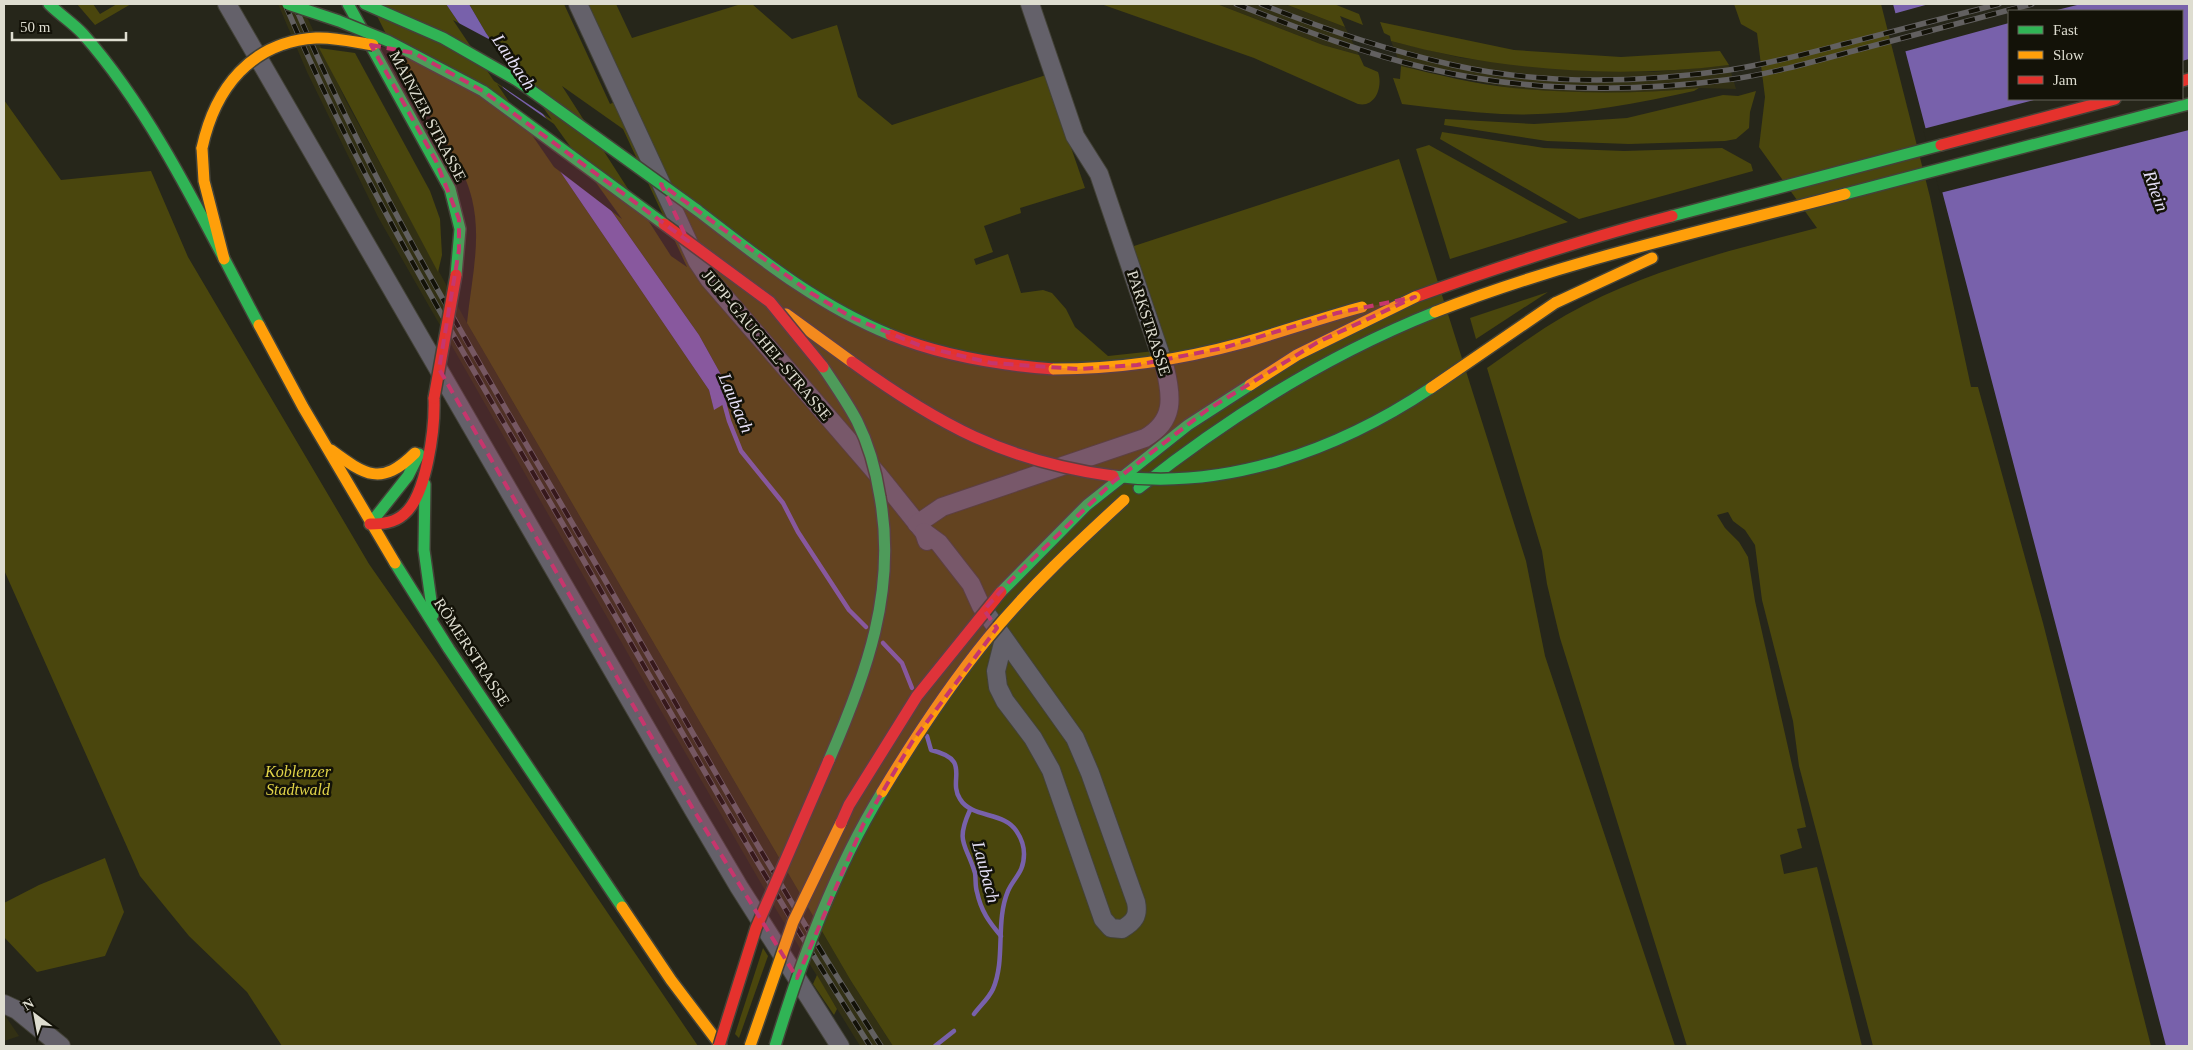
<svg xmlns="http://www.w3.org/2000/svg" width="2193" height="1050" viewBox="0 0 2193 1050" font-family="'Times New Roman',serif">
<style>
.built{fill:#323014}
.green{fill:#4a460d;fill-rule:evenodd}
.water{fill:#7861ab;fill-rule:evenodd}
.pier{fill:#26261a}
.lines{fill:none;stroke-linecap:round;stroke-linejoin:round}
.stream{stroke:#7861ab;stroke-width:4.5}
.street-casing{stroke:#434238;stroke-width:20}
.fast-casing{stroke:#434238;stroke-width:14}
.slow-casing{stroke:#434238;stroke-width:14}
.jam-casing{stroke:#434238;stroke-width:14}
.street{stroke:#64616a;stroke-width:18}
.fast{stroke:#30b455;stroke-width:11}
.slow{stroke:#ff9f0a;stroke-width:11}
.jam{stroke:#e5322d;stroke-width:11}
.rail-casing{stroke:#626060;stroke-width:5.5}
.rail{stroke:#131208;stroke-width:4;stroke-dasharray:11;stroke-linecap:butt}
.fast-bridge-casing{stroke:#434238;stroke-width:14;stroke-linecap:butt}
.slow-bridge-casing{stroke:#434238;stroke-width:14;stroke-linecap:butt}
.jam-bridge-casing{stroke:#434238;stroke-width:14;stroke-linecap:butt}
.fast-bridge{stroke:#30b455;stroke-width:11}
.slow-bridge{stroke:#ff9f0a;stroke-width:11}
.jam-bridge{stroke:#e5322d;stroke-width:11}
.marked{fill:#c6366d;fill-opacity:0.2;stroke:#c6366d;stroke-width:4;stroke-dasharray:10 6;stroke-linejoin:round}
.labels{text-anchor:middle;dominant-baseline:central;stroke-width:5;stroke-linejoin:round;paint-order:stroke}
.street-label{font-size:16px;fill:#deddd0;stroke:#131208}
.park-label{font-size:16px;font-style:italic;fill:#e0d348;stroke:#131208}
.water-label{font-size:18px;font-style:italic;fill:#e6e0f7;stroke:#131208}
</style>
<rect width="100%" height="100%" fill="#26261a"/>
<!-- built -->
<g class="built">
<path d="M 278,4 L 301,4 L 346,101 L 467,323 L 851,981 L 893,1046 L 860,1046 L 777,911 L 635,666 L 378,217 L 307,72 Z"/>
<path d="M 1217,4 L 1285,4 L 1345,27 L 1359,55 L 1323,45 Z"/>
<path d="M 1391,41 L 1462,58 L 1582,70 L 1653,72 L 1729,65 L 1736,89 L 1699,88 L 1653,92 L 1576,93 L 1511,88 L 1401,66 Z"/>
<path d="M 4,1014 L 19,1036 L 4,1041 Z"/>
</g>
<!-- green -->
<g class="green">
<path d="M 77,4 L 93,4 L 100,14 L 117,4 L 131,4 L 95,25 Z"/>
<path d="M 371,4 L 446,4 L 709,390 L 714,409 L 734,398 L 699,335 L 486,33 L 469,4 L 564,4 L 610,104 L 628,96 L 587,4 L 616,4 L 632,38 L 741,4 L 752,4 L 792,39 L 837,25 L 858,97 L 892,125 L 1046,75 L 1085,188 L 1020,208 L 1021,213 L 984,226 L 993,252 L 974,259 L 976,265 L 1008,254 L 1021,293 L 1043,290 L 1052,293 L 1066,309 L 1075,327 L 1108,356 L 1164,350 L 1131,247 L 1399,159 L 1526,561 L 1545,656 L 1675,1046 L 893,1046 L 851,981 L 467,323 C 471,282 482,240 472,199 C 465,168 443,139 427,111 C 407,76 389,40 371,4 ZM 562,86 L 623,129 L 687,267 L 671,256 Z"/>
<path d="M 1101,4 L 1217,4 L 1323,45 L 1359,55 L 1364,66 L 1378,72 C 1383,86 1376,108 1358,104 L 1254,58 Z"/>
<path d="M 1285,4 L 1334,4 L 1359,14 L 1363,25 L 1340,16 L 1345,27 Z"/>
<path d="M 1734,4 L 1881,4 L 1930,197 L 1971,387 L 1978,387 L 2043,623 L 2151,1046 L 1873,1046 L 1799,766 L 1793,721 L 1762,600 L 1755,545 L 1745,530 L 1733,521 L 1728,512 L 1717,515 L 1725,528 L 1739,542 L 1748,557 L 1755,601 L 1806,827 L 1797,829 L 1802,848 L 1780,855 L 1784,874 L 1817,867 L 1862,1046 L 1687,1046 L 1560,638 L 1547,584 L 1542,551 L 1487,368 C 1513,350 1538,331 1566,315 C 1643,271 1732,250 1817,228 L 1759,147 L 1765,97 L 1757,33 L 1741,24 Z"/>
<path d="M 1380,22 L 1514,50 L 1621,57 L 1720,51 L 1729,65 C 1617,79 1500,71 1391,41 L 1390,36 L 1384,33 Z"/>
<path d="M 319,48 L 355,53 L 430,191 L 440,219 L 442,255 L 438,272 Z"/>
<path d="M 1401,66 C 1438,75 1476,84 1513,88 C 1575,94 1637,94 1699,88 L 1694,91 C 1631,105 1565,117 1501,114 C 1468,112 1435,108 1402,104 L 1393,78 L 1400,79 Z"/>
<path d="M 1756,91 L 1750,112 L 1749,128 L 1736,139 L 1725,141 L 1629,144 L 1547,141 L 1444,125 L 1445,119 L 1534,124 L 1582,121 L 1627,118 L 1723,95 L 1738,96 Z"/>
<path d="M 4,100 L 61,180 L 151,171 L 188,257 L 369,564 L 436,660 L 698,1046 L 282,1046 L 247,992 L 189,936 L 140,876 L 4,570 Z"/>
<path d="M 1442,132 L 1544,148 L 1624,151 L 1722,148 L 1751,164 L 1753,171 L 1579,219 L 1440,139 Z"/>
<path d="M 1429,145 L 1568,222 L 1450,259 L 1416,149 Z"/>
<path d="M 1548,292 L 1476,339 L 1470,318 Z"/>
<path d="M 105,858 L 124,912 L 105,956 L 37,972 L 4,937 L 4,903 L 39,885 Z"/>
<path d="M 763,948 L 768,956 L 739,1038 L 735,1034 Z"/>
<path d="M 817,975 L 837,1009 L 834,1015 L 813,984 Z"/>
</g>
<!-- water -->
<g class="water">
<path d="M 446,4 L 469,4 L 486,33 L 699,335 L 734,398 L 714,410 L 709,390 Z"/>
<path d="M 1893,4 L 2189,4 L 2189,1046 L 2166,1046 ZM 2009,11 L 2182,11 L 2182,99 L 2009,99 Z"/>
</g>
<!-- pier -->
<g class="pier">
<path d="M 1929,4 L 2081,4 L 2053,11 L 2009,11 L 2009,23 L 1903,52 L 1893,14 Z"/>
<path d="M 453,20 L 498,44 L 552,120 L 494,81 Z"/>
<path d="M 2189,59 L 2189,130 L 1940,193 L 1923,129 L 2038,99 L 2182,99 L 2182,61 Z"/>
<path d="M 497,84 L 554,124 L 622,219 L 554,167 Z"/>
</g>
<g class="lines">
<!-- stream -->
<g class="stream">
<path d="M 723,399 L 729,421 L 741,451 L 783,503 L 798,532 L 849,610 L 866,627"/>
<path d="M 883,643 L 902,663 L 912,688"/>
<path d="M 927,736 L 931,750 C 973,760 947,779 960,799 C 972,819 1005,811 1017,832 C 1021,838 1024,846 1024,854 C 1024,873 1014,877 1008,891 C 995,922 1006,959 993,989 C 989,998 980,1006 974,1014"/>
<path d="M 970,810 C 955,843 966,843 975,873 C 976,879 975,886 977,892 C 981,911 989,922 1001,936"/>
<path d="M 935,1046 L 954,1031"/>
</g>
<defs>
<g id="street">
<path d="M 227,4 L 693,809 L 739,887 L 840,1046"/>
<path d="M 578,4 L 697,261 L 709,279 L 879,476 L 924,532 L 927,541"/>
<path d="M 917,524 L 942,507 L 1145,438 C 1175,421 1172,397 1165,368 L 1099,174 L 1075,136 L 1030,4"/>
<path d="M 924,532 L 939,543 L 971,584 L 981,606 L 1075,738 L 1090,773 L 1136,902 C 1139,916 1134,922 1122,929 L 1111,928 L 1103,919 L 1051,770 L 1033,738 L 1005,701 L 998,687 L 996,671 L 1004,639"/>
<path d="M 4,1004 L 17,1010 L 61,1046"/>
</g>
<g id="fast">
<path d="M 49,4 C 60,15 73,23 83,34 C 155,115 208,230 259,325"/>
<path d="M 348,4 L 450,189 L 460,229 L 456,275"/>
<path d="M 365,4 L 443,38 L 518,81"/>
<path d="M 1845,194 L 2189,104"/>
<path d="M 697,210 C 758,257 819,306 891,335"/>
<path d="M 1672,216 L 1941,145"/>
<path d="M 425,484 L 424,550 L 433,615"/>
<path d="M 1139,488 C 1230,416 1327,355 1435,312"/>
<path d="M 370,524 L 408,476 L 419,454"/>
<path d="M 395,563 L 449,649 L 622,907"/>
</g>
<g id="slow">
<path d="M 202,148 L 204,181 L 224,259"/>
<path d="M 1555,303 L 1652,258"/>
<path d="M 1435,312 C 1567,260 1708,230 1845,194"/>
<path d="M 786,314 L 852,362"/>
<path d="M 259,325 L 303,407 L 395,563"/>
<path d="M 331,450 C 365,475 381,487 415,453"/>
<path d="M 622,907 L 671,980 L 721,1046"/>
</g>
<g id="jam">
<path d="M 2182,81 L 2189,79"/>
<path d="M 1941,145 L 2115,99"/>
<path d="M 1415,297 C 1501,266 1584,239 1672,216"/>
<path d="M 891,335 C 943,356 998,365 1054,369"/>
<path d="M 370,524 C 382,524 394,523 403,515 C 427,497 435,427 434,398"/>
</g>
</defs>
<!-- street casing -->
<use href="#street" class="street-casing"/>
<!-- fast casing -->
<use href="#fast" class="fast-casing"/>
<!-- slow casing -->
<use href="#slow" class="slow-casing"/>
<!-- jam casing -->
<use href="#jam" class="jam-casing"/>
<!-- street -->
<use href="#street" class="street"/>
<!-- fast -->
<use href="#fast" class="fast"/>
<!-- slow -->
<use href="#slow" class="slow"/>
<!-- jam -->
<use href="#jam" class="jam"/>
<defs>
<g id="rail">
<path d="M 285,4 C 362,186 466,357 565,528 C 665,702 762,877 870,1046"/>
<path d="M 294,4 C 372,186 476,357 575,528 C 676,702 772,878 881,1046"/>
<path d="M 1236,4 C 1298,28 1361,53 1426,68 C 1526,92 1631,93 1733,79 C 1774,73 1816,61 1857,50 C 1915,35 1973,19 2032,4"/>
<path d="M 1261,4 C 1323,29 1387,50 1453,65 C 1542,85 1639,83 1729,70 C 1769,64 1809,53 1848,43 C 1899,30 1949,17 1999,4"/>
</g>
</defs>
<!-- rail casing -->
<use href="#rail" class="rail-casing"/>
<!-- rail -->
<use href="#rail" class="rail"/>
<defs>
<g id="fast-bridge">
<path d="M 288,4 L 339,21 L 388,41 L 483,91 L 664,224"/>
<path d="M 518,81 L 697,210"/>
<path d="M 823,367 C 835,385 847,402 857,421 C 869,445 876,471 880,497 C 897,591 866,675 829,760"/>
<path d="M 1113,476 C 1226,491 1338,450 1431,388"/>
<path d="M 1001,592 L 1087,505 L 1188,425 L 1250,385"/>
<path d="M 775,1046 C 802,958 834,871 882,792"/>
</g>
<g id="slow-bridge">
<path d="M 202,148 C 215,88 251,42 316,38 C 335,37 354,42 373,45"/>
<path d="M 1054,369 C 1118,369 1180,360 1242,343 C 1282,332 1321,318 1362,307"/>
<path d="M 1250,385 L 1297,355 L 1415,297"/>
<path d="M 1431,388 L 1555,303"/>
<path d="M 882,792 C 914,739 948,687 988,638 C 1029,588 1076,544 1124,500"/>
<path d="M 750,1046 L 793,922 L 841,823"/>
</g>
<g id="jam-bridge">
<path d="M 664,224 L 770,302 L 823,367"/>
<path d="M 852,362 C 939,425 1005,461 1113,476"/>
<path d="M 434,398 L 456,275"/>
<path d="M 841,823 L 849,805 L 917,696 L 1001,592"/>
<path d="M 719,1046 L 756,928 L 829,760"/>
</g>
</defs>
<!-- fast-bridge casing -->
<use href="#fast-bridge" class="fast-bridge-casing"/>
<!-- slow-bridge casing -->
<use href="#slow-bridge" class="slow-bridge-casing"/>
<!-- jam-bridge casing -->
<use href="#jam-bridge" class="jam-bridge-casing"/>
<!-- fast-bridge -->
<use href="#fast-bridge" class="fast-bridge"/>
<!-- slow-bridge -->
<use href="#slow-bridge" class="slow-bridge"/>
<!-- jam-bridge -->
<use href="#jam-bridge" class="jam-bridge"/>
</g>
<!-- marked area -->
<path class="marked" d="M 371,45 L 414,53 L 483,91 L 688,241 L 661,184 L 811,293 L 853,318 L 921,346 L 991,363 L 1078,369 L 1137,365 L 1223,348 L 1337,313 L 1415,297 L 1318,342 L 1207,410 L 1113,482 L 1010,581 L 984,610 L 997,628 L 912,742 L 863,825 L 797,978 L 693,809 L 439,369 L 459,250 L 459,219 L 436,161 Z"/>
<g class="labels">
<!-- street labels -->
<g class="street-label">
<text transform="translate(428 116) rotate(62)">MAINZER STRASSE</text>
<text transform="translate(1149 323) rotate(72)">PARKSTRASSE</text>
<text transform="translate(767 345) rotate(50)">JUPP-GAUCHEL-STRASSE</text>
<text transform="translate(472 652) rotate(57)">RÖMERSTRASSE</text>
</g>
<!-- park labels -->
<g class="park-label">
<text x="298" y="771">Koblenzer<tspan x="298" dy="18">Stadtwald</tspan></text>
</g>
<!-- water labels -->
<g class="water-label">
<text transform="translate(514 62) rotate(56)">Laubach</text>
<text transform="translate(2156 191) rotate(70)">Rhein</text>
<text transform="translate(736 403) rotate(67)">Laubach</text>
<text transform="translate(986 872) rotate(75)">Laubach</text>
</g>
</g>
<!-- border -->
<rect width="2193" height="1050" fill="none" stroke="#deddd0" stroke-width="10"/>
<!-- legend -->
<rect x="2008" y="10" width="175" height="90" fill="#131208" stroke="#646358"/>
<rect x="2018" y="26" width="25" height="8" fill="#30b455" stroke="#646358"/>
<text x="2053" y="35" font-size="15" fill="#deddd0">Fast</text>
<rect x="2018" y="51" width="25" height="8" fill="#ff9f0a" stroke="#646358"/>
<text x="2053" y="60" font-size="15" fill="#deddd0">Slow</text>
<rect x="2018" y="76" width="25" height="8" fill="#e5322d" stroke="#646358"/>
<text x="2053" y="85" font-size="15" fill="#deddd0">Jam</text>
<!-- north arrow -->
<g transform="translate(35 1015) rotate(328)" stroke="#131208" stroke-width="4" paint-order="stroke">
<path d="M0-4L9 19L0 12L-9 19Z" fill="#deddd0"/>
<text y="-8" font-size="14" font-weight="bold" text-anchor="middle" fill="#deddd0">N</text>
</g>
<!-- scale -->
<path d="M12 32v8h114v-8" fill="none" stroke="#deddd0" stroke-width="2.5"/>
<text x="20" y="32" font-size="15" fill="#deddd0" stroke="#131208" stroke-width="4" paint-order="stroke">50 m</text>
</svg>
